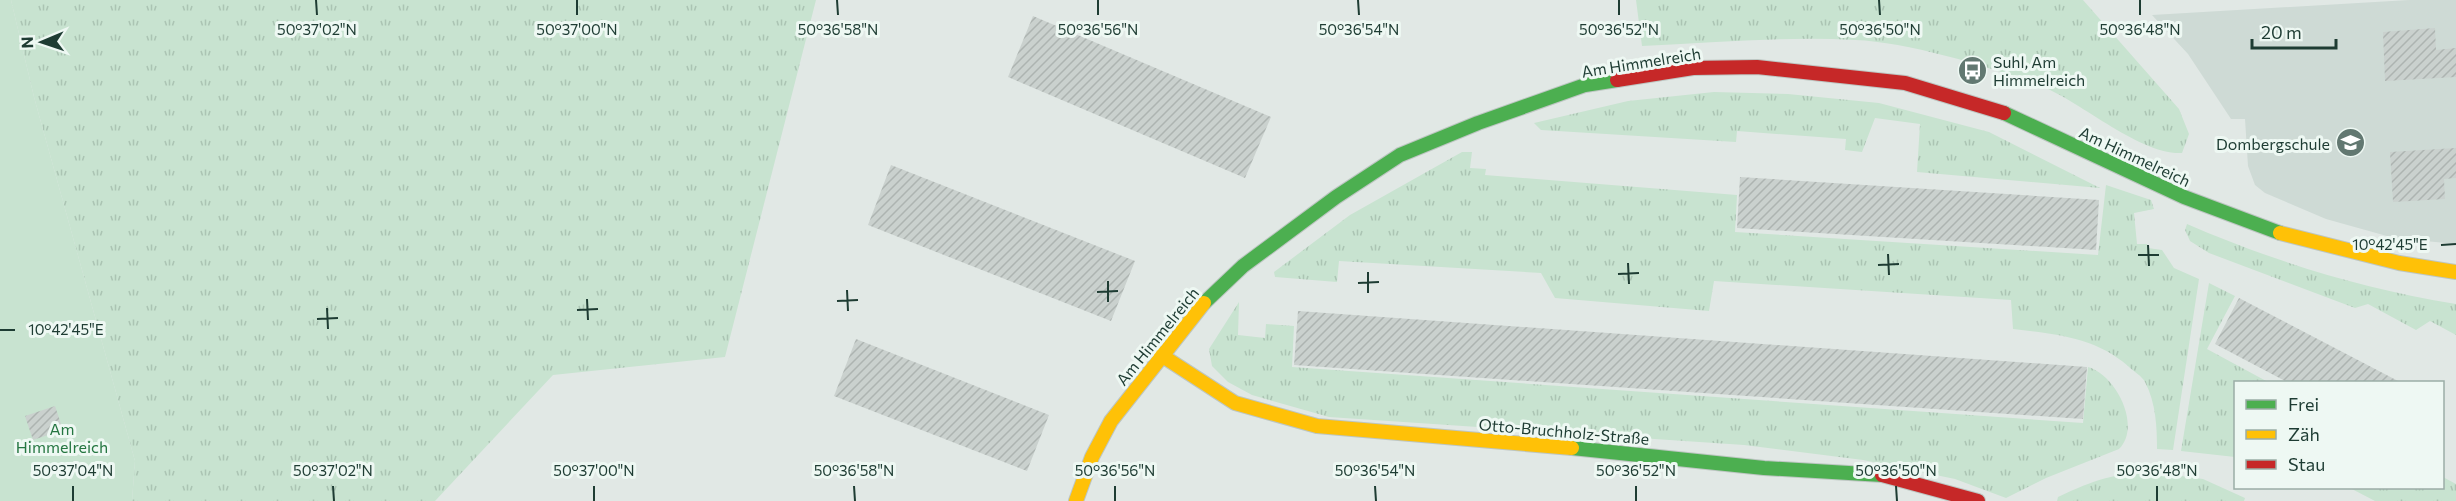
<svg xmlns="http://www.w3.org/2000/svg" width="2456" height="501" viewBox="0 0 2456 501" font-family="Commissioner,sans-serif">
<style>
.built{fill:#cedad5}
.grass{fill:url(#grass-tufts)}
.garden{fill:#c8e3d0}
.building{fill:url(#building-hatch)}
.lines{fill:none;stroke-linecap:round;stroke-linejoin:round}
.fast-casing{stroke:#bdc6c2;stroke-width:16}
.slow-casing{stroke:#bdc6c2;stroke-width:16}
.jam-casing{stroke:#bdc6c2;stroke-width:16}
.fast{stroke:#4caf50;stroke-width:14}
.slow{stroke:#ffc107;stroke-width:14}
.jam{stroke:#c62828;stroke-width:14}
.ticks{fill:none;stroke:#1e3c33;stroke-width:2}
.labels{text-anchor:middle;dominant-baseline:central;stroke-width:6;stroke-linejoin:round;paint-order:stroke}
.poi-label{font-size:16px;fill:#1e3c33;stroke:#eef8f3;text-anchor:start}
.street-label{font-size:16px;fill:#1e3c33;stroke:#eef8f3}
.park-label{font-size:16px;fill:#257641;stroke:#eef8f3}
.ticks-label{font-size:15px;text-anchor:middle;fill:#1e3c33;stroke:#eef8f3;stroke-width:6;stroke-linejoin:round;paint-order:stroke}
</style>
<defs>
<pattern id="grass-tufts" width="24" height="20" patternUnits="userSpaceOnUse" patternTransform="scale(1.5)"><rect width="24" height="20" fill="#c8e3d0"/><path d="M3 7l-1-3M5 7V3M7 7l1-3M15 17l-1-3M17 17v-4M19 17l1-3" fill="none" stroke="#abc4b3"/></pattern>
<pattern id="building-hatch" width="6" height="6" patternUnits="userSpaceOnUse" patternTransform="scale(1.5)"><rect width="6" height="6" fill="#cad1ce"/><path d="M-1 1l2-2M0 6l6-6M5 7l2-2" fill="none" stroke="#adb4b1"/></pattern>
</defs>
<rect width="100%" height="100%" fill="#e1e8e5"/>
<!-- built -->
<path class="built" d="M 2409,0 L 2456,0 L 2456,244 L 2394,238 L 2326,219 L 2265,193 L 2255,185 L 2248,166 L 2245,119 L 2231,119 L 2188,54 L 2152,15 Z"/>
<!-- grass -->
<g class="grass">
<path d="M 11,0 L 816,0 L 725,357 L 553,375 L 435,501 L 132,501 L 135,461 L 34,97 Z"/>
<path d="M 1636,0 L 2083,0 L 2179,109 L 2189,134 L 2182,153 C 2138,155 2079,99 2036,84 C 1987,66 1907,42 1855,40 C 1785,36 1713,43 1642,46 Z"/>
<path d="M 1714,92 L 1788,94 L 1879,103 L 1989,132 L 2100,188 L 1917,172 L 1920,124 L 1875,118 L 1862,152 L 1845,150 L 1846,139 L 1737,131 L 1736,142 L 1541,130 L 1534,123 L 1628,101 Z"/>
<path d="M 1462,152 L 1472,152 L 1470,168 L 1486,169 L 1485,175 L 1737,195 L 1735,232 L 2098,255 L 2106,185 L 2151,200 L 2154,209 L 2134,213 L 2137,244 L 2147,244 L 2148,248 L 2162,250 L 2174,268 L 2199,279 L 2173,450 L 2157,449 C 2157,427 2156,403 2145,382 C 2142,376 2133,371 2128,366 C 2095,337 2055,334 2013,329 L 2011,300 L 1714,281 L 1709,311 L 1555,298 L 1541,273 L 1339,261 L 1337,282 L 1275,277 L 1274,272 L 1350,215 Z"/>
<path d="M 2187,224 C 2275,262 2361,288 2456,304 L 2456,335 L 2430,321 L 2416,330 L 2368,304 L 2355,308 L 2209,253 L 2190,241 L 2185,230 Z"/>
<path d="M 2209,283 L 2235,296 L 2207,349 L 2268,382 L 2236,382 L 2235,457 L 2181,451 Z"/>
<path d="M 1239,302 L 1238,335 L 1265,338 L 1266,324 L 1294,326 L 1292,367 L 2083,423 L 2088,367 C 2116,375 2142,426 2119,449 L 2046,478 L 2006,498 L 1955,479 L 1863,460 L 1744,445 L 1329,417 L 1252,395 L 1228,382 L 1212,366 L 1209,349 Z"/>
<path d="M 2153,472 L 2203,479 L 2245,498 L 2244,501 L 2057,501 L 2058,497 C 2096,479 2112,474 2153,472 Z"/>
<path d="M 2443,477 L 2456,484 L 2456,501 L 2375,501 L 2350,488 L 2442,488 Z"/>
</g>
<!-- garden -->
<path class="garden" d="M 0,0 L 11,0 L 34,97 L 135,461 L 132,501 L 0,501 Z"/>
<!-- building -->
<g class="building">
<path d="M 1033,16 L 1271,117 L 1245,178 L 1008,77 Z"/>
<path d="M 2435,28 L 2436,50 L 2456,48 L 2456,77 L 2385,81 L 2383,32 Z"/>
<path d="M 2456,148 L 2456,178 L 2444,179 L 2445,199 L 2393,202 L 2390,152 Z"/>
<path d="M 891,165 L 1135,261 L 1111,321 L 868,225 Z"/>
<path d="M 1740,177 L 2099,200 L 2096,250 L 1737,228 Z"/>
<path d="M 2239,298 L 2400,382 L 2287,382 L 2215,344 Z"/>
<path d="M 1298,311 L 2087,367 L 2083,419 L 1294,365 Z"/>
<path d="M 856,339 L 1049,415 L 1027,471 L 834,396 Z"/>
<path d="M 55,406 L 63,430 L 33,440 L 25,416 Z"/>
</g>
<g class="lines">
<defs>
<g id="fast">
<path d="M 2004,113 L 2184,197 L 2280,233"/>
<path d="M 1204,303 L 1243,266 L 1336,197 L 1400,155 L 1478,123 L 1585,85 L 1617,80"/>
<path d="M 1572,448 L 1764,468 L 1882,475"/>
</g>
<g id="slow">
<path d="M 2280,233 L 2399,263 L 2456,272"/>
<path d="M 1161,355 L 1235,403 L 1317,426 L 1572,448"/>
<path d="M 1076,501 L 1092,457 L 1111,421 L 1204,303"/>
</g>
<g id="jam">
<path d="M 1617,80 L 1693,68 L 1757,67 L 1905,83 L 2004,113"/>
<path d="M 1882,475 L 1978,501"/>
</g>
</defs>
<!-- fast casing -->
<use href="#fast" class="fast-casing"/>
<!-- slow casing -->
<use href="#slow" class="slow-casing"/>
<!-- jam casing -->
<use href="#jam" class="jam-casing"/>
<!-- fast -->
<use href="#fast" class="fast"/>
<!-- slow -->
<use href="#slow" class="slow"/>
<!-- jam -->
<use href="#jam" class="jam"/>
</g>
<!-- ticks -->
<path class="ticks" d="M 316,0 L 317,15M 577,0 L 577,15M 837,0 L 838,15M 1098,0 L 1098,15M 1358,0 L 1359,15M 1619,0 L 1619,15M 1879,0 L 1880,15M 2140,0 L 2140,15M 2148,245 L 2149,266M 2441,245 L 2456,244M 1888,254 L 1889,275M 2138,255 L 2159,255M 1628,263 L 1629,284M 1878,265 L 1899,264M 1368,272 L 1368,293M 1618,274 L 1639,273M 1108,281 L 1108,302M 1358,283 L 1379,282M 847,290 L 848,311M 1097,292 L 1118,291M 587,299 L 588,320M 837,301 L 858,300M 327,308 L 328,329M 577,310 L 598,309M 317,319 L 338,318M 0,330 L 15,330M 73,486 L 73,501M 333,486 L 334,501M 594,486 L 594,501M 854,486 L 855,501M 1115,486 L 1115,501M 1375,486 L 1376,501M 1636,486 L 1636,501M 1896,486 L 1897,501M 2157,486 L 2157,501"/>
<!-- icons -->
<defs>
<symbol id="bus-disc" viewBox="-11 -11 22 22"><circle r="9.5" fill="#627871" stroke="#eef8f3"/><path d="M-5-6H5V4H4V6H2V4H-2V6H-4V4H-5ZM-3.5-4V0h7V-4ZM-3.5 1.2v1.5H-2V1.2ZM2 1.2v1.5H3.5V1.2Z" fill="#fff"/></symbol>
<symbol id="school-disc" viewBox="-11 -11 22 22"><circle r="9.5" fill="#627871" stroke="#eef8f3"/><path d="M0-5L7-2L0 1L-7-2ZM-4 1L0 2.5L4 1V4Q0 6-4 4Z" fill="#fff"/></symbol>
</defs>
<g fill-rule="evenodd">
<use href="#bus-disc" x="1956" y="54" width="33" height="33"/>
<use href="#school-disc" x="2334" y="126" width="33" height="33"/>
</g>
<g class="labels">
<!-- poi labels -->
<g class="poi-label">
<text x="1993" y="61">Suhl, Am<tspan x="1993" dy="18">Himmelreich</tspan></text>
<text x="2330" y="143" text-anchor="end">Dombergschule</text>
</g>
<!-- street labels -->
<g class="street-label">
<text transform="translate(1641 62) rotate(-9)">Am Himmelreich</text>
<text transform="translate(2135 156) rotate(25)">Am Himmelreich</text>
<text transform="translate(1157 336) rotate(-51)">Am Himmelreich</text>
<text transform="translate(1564 431) rotate(5)">Otto-Bruchholz-Straße</text>
</g>
<!-- park labels -->
<g class="park-label">
<text x="62" y="428">Am<tspan x="62" dy="18">Himmelreich</tspan></text>
</g>
</g>
<g class="ticks-label">
<text x="317" y="35">50°37'02"N</text>
<text x="577" y="35">50°37'00"N</text>
<text x="838" y="35">50°36'58"N</text>
<text x="1098" y="35">50°36'56"N</text>
<text x="1359" y="35">50°36'54"N</text>
<text x="1619" y="35">50°36'52"N</text>
<text x="1880" y="35">50°36'50"N</text>
<text x="2140" y="35">50°36'48"N</text>
<text x="2390" y="250">10°42'45"E</text>
<text x="66" y="335">10°42'45"E</text>
<text x="73" y="476">50°37'04"N</text>
<text x="333" y="476">50°37'02"N</text>
<text x="594" y="476">50°37'00"N</text>
<text x="854" y="476">50°36'58"N</text>
<text x="1115" y="476">50°36'56"N</text>
<text x="1375" y="476">50°36'54"N</text>
<text x="1636" y="476">50°36'52"N</text>
<text x="1896" y="476">50°36'50"N</text>
<text x="2157" y="476">50°36'48"N</text>
</g>
<!-- legend -->
<rect x="2234" y="381" width="210" height="108" fill="#eef8f3" stroke="#9bada6" stroke-width="1.5"/>
<rect x="2246" y="400" width="30" height="9" fill="#4caf50" stroke="#9bada6" stroke-width="1.5"/>
<text x="2288" y="411" font-size="18" fill="#1e3c33">Frei</text>
<rect x="2246" y="430" width="30" height="9" fill="#ffc107" stroke="#9bada6" stroke-width="1.5"/>
<text x="2288" y="441" font-size="18" fill="#1e3c33">Zäh</text>
<rect x="2246" y="460" width="30" height="9" fill="#c62828" stroke="#9bada6" stroke-width="1.5"/>
<text x="2288" y="471" font-size="18" fill="#1e3c33">Stau</text>
<!-- north arrow -->
<g transform="translate(42 42) rotate(268)" stroke="#eef8f3" stroke-width="4.5" paint-order="stroke">
<path d="M0-4.5L10 22L0 15L-10 22Z" fill="#1e3c33"/>
<text y="-9" font-size="16" font-weight="bold" text-anchor="middle" fill="#1e3c33">N</text>
</g>
<!-- scale -->
<path d="M2252 39v9h84v-9" fill="none" stroke="#1e3c33" stroke-width="3"/>
<text x="2261" y="39" font-size="18" fill="#1e3c33" stroke="#eef8f3" stroke-width="4.5" paint-order="stroke">20 m</text>
</svg>
